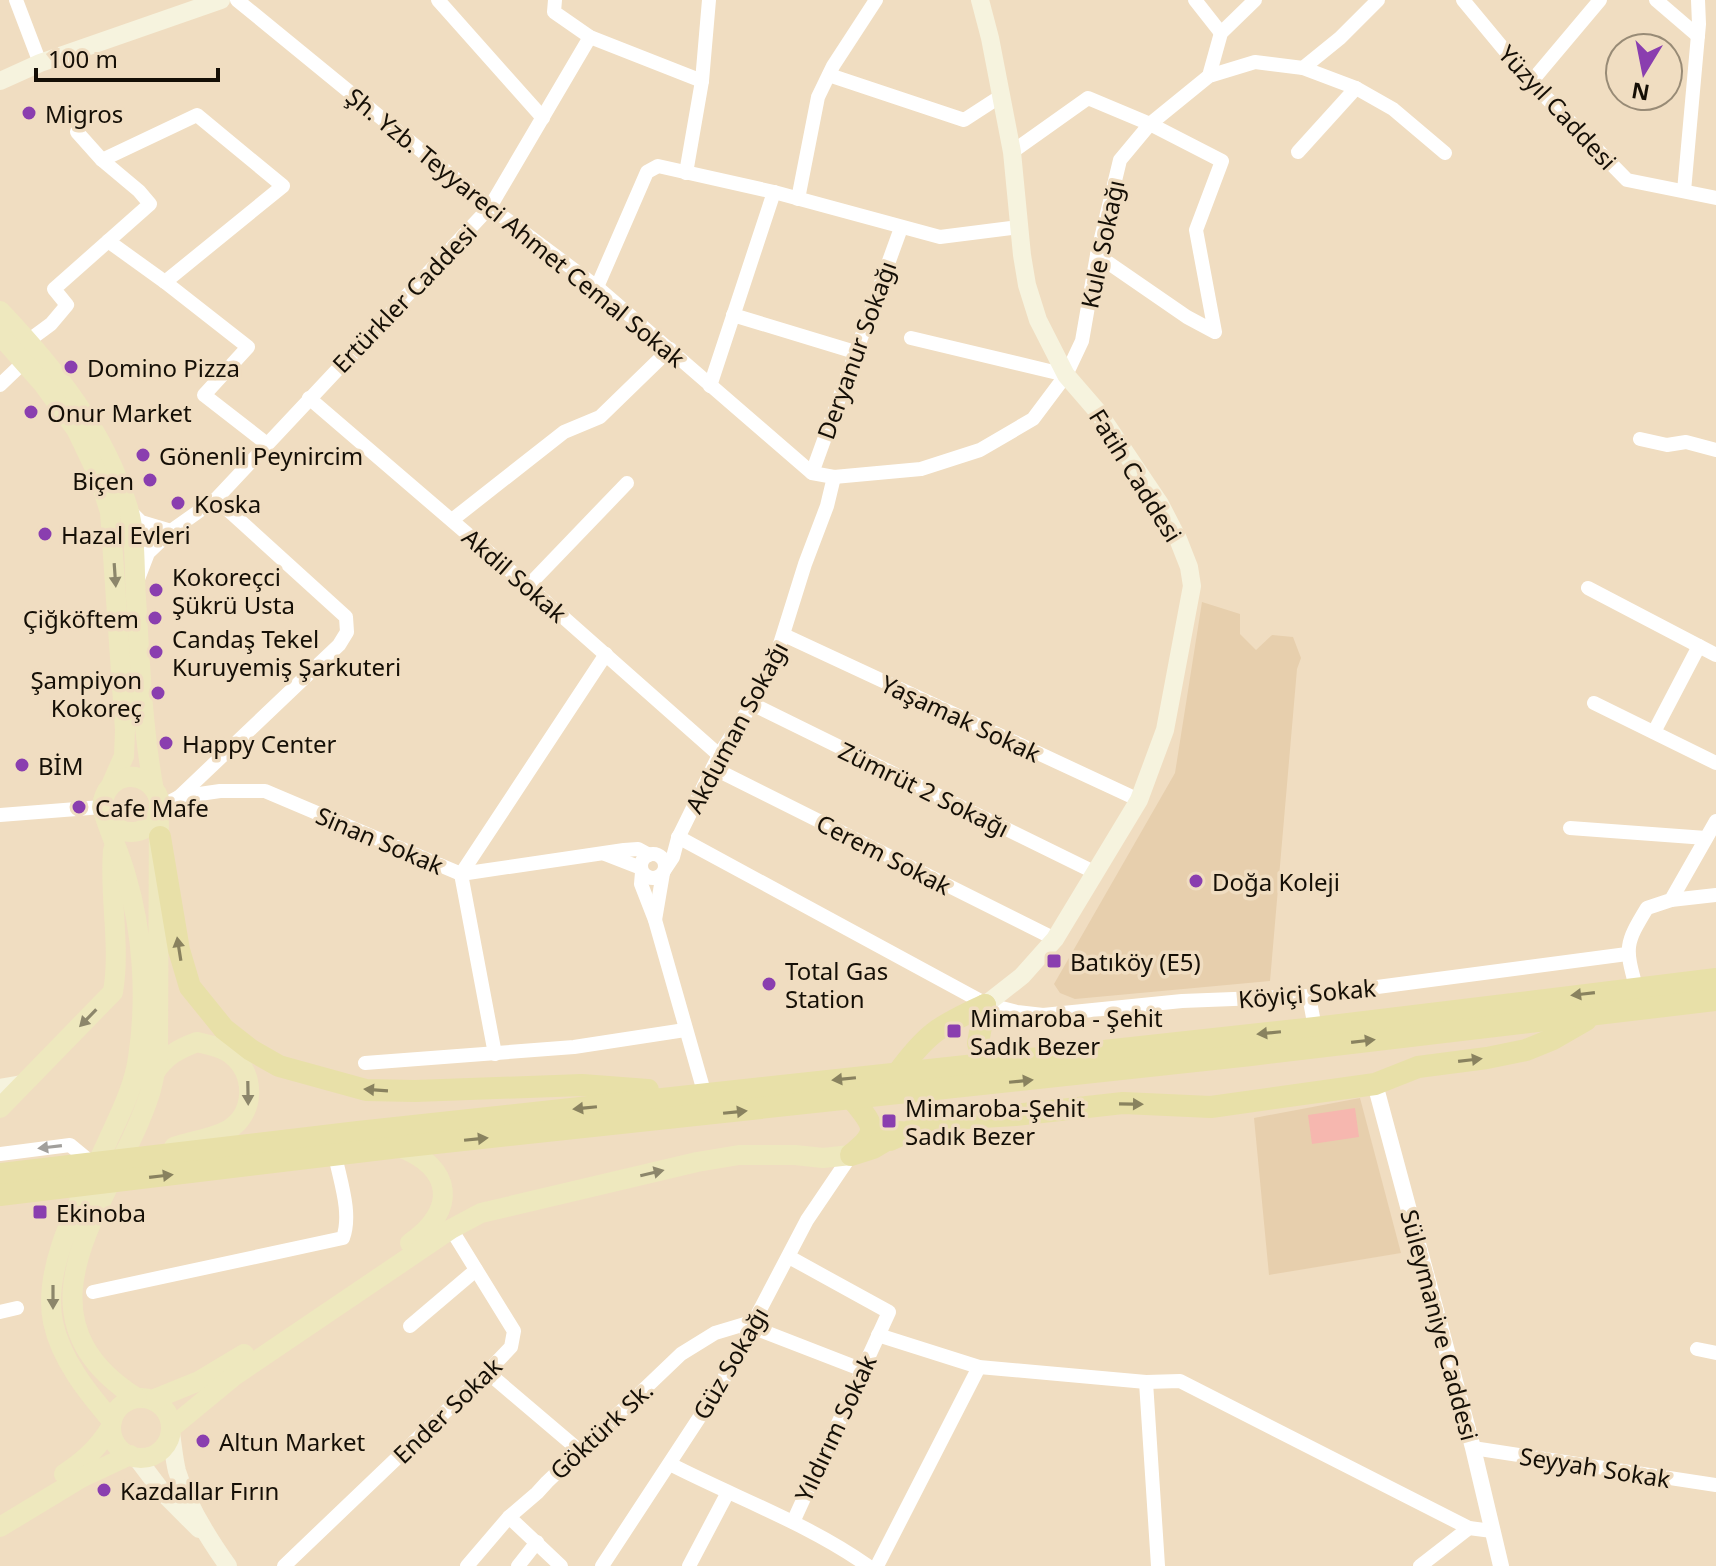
<svg xmlns="http://www.w3.org/2000/svg" width="1716" height="1566" viewBox="0 0 1716 1566" font-family="'Noto Sans',sans-serif">
<style>
.built{fill:#e7cfad}
.green{fill:#f6b7af}
.lines{fill:none;stroke-linecap:round;stroke-linejoin:round}
.minor{stroke:#fff;stroke-width:14}
.tertiary{stroke:#fff;stroke-width:16}
.secondary{stroke:#f6f3de;stroke-width:18}
.primary{stroke:#eee8be;stroke-width:20}
.trunk{stroke:#e8e0a8;stroke-width:22}
.oneway{fill:#8c866b}
.oneway2{fill:#89825f}
.oneway3{fill:#a19f9b}
.poi-dot{fill:#8a3eaf;stroke:#f0ddc1;stroke-width:3}
.labels{text-anchor:middle;dominant-baseline:central;stroke-width:7;stroke-linejoin:round;paint-order:stroke}
.street-label{font-size:24px;fill:#150f06;stroke:#f0ddc1}
.poi-label{font-size:24px;fill:#150f06;stroke:#f0ddc1;text-anchor:start}
</style>
<rect width="100%" height="100%" fill="#f0ddc1"/>
<!-- built -->
<g class="built">
<path d="M 1202,602 L 1240,614 L 1240,634 L 1256,650 L 1272,635 L 1293,637 L 1301,658 L 1297,669 L 1270,981 L 1075,999 L 1060,993 L 1054,984 L 1175,773 Z"/>
<path d="M 1360,1098 L 1401,1253 L 1269,1275 L 1254,1118 Z"/>
</g>
<!-- green -->
<path class="green" d="M 1355,1108 L 1359,1137 L 1312,1144 L 1308,1115 Z"/>
<g class="lines">
<!-- minor -->
<g class="minor">
<path d="M 16,0 L 40,63"/>
<path d="M 237,0 L 490,207 L 597,287 L 812,473 L 834,477 L 921,469 L 980,450 L 1033,419 L 1066,375 L 1082,341 L 1097,255 L 1120,160 L 1150,124 L 1209,76 L 1255,62 L 1303,68 L 1356,88 L 1393,109 L 1445,153"/>
<path d="M 438,0 L 543,118"/>
<path d="M 555,0 L 554,12 L 590,37 L 702,81"/>
<path d="M 1195,0 L 1221,33"/>
<path d="M 1463,0 L 1531,82 L 1627,180 L 1716,198"/>
<path d="M 1656,0 L 1698,36"/>
<path d="M 1303,68 L 1340,38 L 1378,0"/>
<path d="M 829,75 L 964,120 L 1001,96"/>
<path d="M 1209,76 L 1221,33 L 1255,0"/>
<path d="M 1531,82 L 1600,0"/>
<path d="M 1012,152 L 1088,98 L 1150,124 L 1222,161 L 1196,230 L 1215,332 L 1187,317 L 1097,255"/>
<path d="M 1298,152 L 1356,88"/>
<path d="M 102,160 L 197,115 L 283,186 L 165,282 L 248,347 L 204,395 L 267,444"/>
<path d="M 686,173 L 702,81 L 709,0"/>
<path d="M 1684,191 L 1699,24 L 1698,0"/>
<path d="M 798,199 L 818,97 L 833,66 L 876,0"/>
<path d="M 108,241 L 165,282"/>
<path d="M 597,287 L 647,172 L 658,166 L 774,192 L 940,237 L 1019,227"/>
<path d="M 733,315 L 855,352"/>
<path d="M 911,338 L 1066,375"/>
<path d="M 28,341 L 51,324 L 67,305 L 54,289 L 150,204 L 139,191 L 102,160 L 77,132"/>
<path d="M 0,385 L 23,363"/>
<path d="M 710,386 L 774,192"/>
<path d="M 309,398 L 528,586 L 719,755"/>
<path d="M 1640,439 L 1667,445 L 1686,442 L 1716,450"/>
<path d="M 812,473 L 901,228"/>
<path d="M 130,511 L 141,522 L 171,531"/>
<path d="M 452,520 L 564,432 L 600,417 L 670,349"/>
<path d="M 138,579 L 148,553 L 171,531 L 216,499 L 490,207 L 590,37"/>
<path d="M 528,586 L 627,483"/>
<path d="M 1588,588 L 1716,655"/>
<path d="M 784,635 L 1139,800"/>
<path d="M 1594,703 L 1716,763"/>
<path d="M 752,704 L 1096,873"/>
<path d="M 1654,732 L 1699,646"/>
<path d="M 713,768 L 1055,939"/>
<path d="M 179,797 L 339,645 L 347,632 L 346,617 L 216,499"/>
<path d="M 160,807 L 179,797 L 220,791 L 265,791 L 461,874 L 624,850 L 638,849 L 649,855"/>
<path d="M 0,815 L 102,807"/>
<path d="M 1570,828 L 1706,838"/>
<path d="M 678,837 L 986,1004 L 1017,1012 L 1043,1015 L 1182,1001 L 1309,996 L 1627,954"/>
<path d="M 605,854 L 641,868"/>
<circle cx="653" cy="866" r="12"/>
<path d="M 665,869 L 673,857 L 678,838 L 719,755 L 752,704 L 774,663 L 805,564 L 827,506 L 834,477"/>
<path d="M 642,872 L 641,884 L 655,920 L 705,1095"/>
<path d="M 1671,900 L 1716,895"/>
<path d="M 655,920 L 663,873"/>
<path d="M 1636,987 C 1625,947 1625,944 1647,908 L 1671,900 L 1716,821"/>
<path d="M 1309,996 L 1315,1028"/>
<path d="M 495,1054 L 461,874 L 606,654"/>
<path d="M 365,1063 L 574,1047 L 685,1030"/>
<path d="M 0,1154 L 70,1145 L 93,1164"/>
<path d="M 789,1257 L 889,1312 L 793,1522"/>
<path d="M 93,1292 L 343,1238 C 352,1213 340,1181 335,1155"/>
<path d="M 0,1312 L 17,1308"/>
<path d="M 410,1326 L 476,1270"/>
<path d="M 752,1327 L 863,1370"/>
<path d="M 878,1335 L 979,1367 L 1146,1382 L 1158,1566"/>
<path d="M 1697,1349 L 1716,1353"/>
<path d="M 487,1372 L 580,1451"/>
<path d="M 1146,1382 L 1180,1381 L 1469,1528 L 1492,1531"/>
<path d="M 1473,1448 L 1716,1485"/>
<path d="M 670,1464 C 736,1498 807,1523 868,1566"/>
<path d="M 509,1517 L 561,1566"/>
<path d="M 284,1566 L 487,1372 L 511,1347 L 514,1331 L 451,1229"/>
<path d="M 467,1566 L 509,1517 L 537,1493 L 547,1482 L 681,1354 L 715,1333 L 755,1321"/>
<path d="M 518,1566 L 537,1542"/>
<path d="M 602,1566 L 720,1386 L 807,1220 L 851,1155"/>
<path d="M 689,1566 L 727,1494"/>
<path d="M 877,1566 L 979,1367"/>
<path d="M 1420,1566 L 1469,1528"/>
</g>
<!-- tertiary -->
<path class="tertiary" d="M 1375,1084 L 1473,1448 L 1501,1566"/>
<!-- secondary -->
<g class="secondary">
<path d="M 980,0 L 990,38 L 1012,152 L 1022,255 L 1027,285 L 1038,320 L 1066,375 L 1098,412 L 1160,504 L 1178,539 L 1189,567 L 1192,586 L 1165,730 L 1139,800 L 1055,939 L 1022,976 L 985,1005"/>
<path d="M 0,81 L 40,63 L 221,0"/>
<path d="M 0,1088 L 22,1084"/>
<path d="M 171,1433 C 173,1446 174,1459 177,1471 C 187,1504 208,1538 228,1566"/>
<path d="M 136,1457 L 164,1494 L 199,1529"/>
</g>
<!-- primary -->
<g class="primary">
<path d="M 0,311 C 55,369 104,430 128,508 C 136,535 134,569 136,598 C 140,661 142,723 153,785"/>
<path d="M 0,335 L 44,385 L 76,429 L 99,477 L 110,512 L 125,730 L 124,756 L 112,783"/>
<path d="M 109,822 C 128,840 153,833 160,807"/>
<path d="M 155,1072 C 166,1056 178,1049 197,1042 C 208,1045 223,1047 232,1055 C 256,1075 255,1114 228,1130 C 212,1139 191,1141 174,1147"/>
<path d="M 0,1108 L 113,992 C 121,945 109,897 113,850"/>
<path d="M 399,1147 C 454,1167 457,1211 410,1243"/>
<circle cx="141" cy="1428" r="30"/>
<path d="M 152,1400 L 199,1381 L 244,1354"/>
<path d="M 112,1421 C 88,1393 61,1360 53,1322 C 41,1263 86,1190 109,1138 C 121,1112 134,1086 138,1058 C 147,999 143,932 126,876 C 120,853 108,830 102,807 C 105,771 148,766 159,799 L 158,1056 C 155,1068 154,1081 150,1093 C 117,1198 1,1312 137,1398"/>
<path d="M 171,1428 L 234,1376 L 451,1229 L 481,1213 L 697,1162 L 739,1155 L 795,1155 L 823,1158 L 851,1155"/>
<path d="M 64,1474 C 84,1461 98,1448 111,1427"/>
<path d="M 0,1527 L 81,1478 L 130,1455"/>
</g>
<!-- trunk -->
<g class="trunk">
<path d="M 160,837 L 179,950 L 190,987 L 224,1029 L 251,1050 L 279,1066 L 366,1090 L 415,1091 L 582,1085 L 648,1090"/>
<path d="M 984,1063 L 978,1043 L 985,1005"/>
<path d="M 897,1074 C 927,1033 939,1026 985,1005"/>
<path d="M 890,1140 L 934,1120 L 1015,1115 L 1123,1103 L 1211,1107 L 1375,1084 L 1418,1067 L 1487,1058 L 1526,1050 L 1553,1039 L 1586,1020"/>
<path d="M 852,1154 C 881,1131 873,1125 853,1100"/>
<path d="M 851,1155 L 873,1148 L 900,1132"/>
<path d="M 0,1174 L 358,1132 L 1315,1028 L 1716,979"/>
<path d="M 0,1195 L 399,1147 L 1251,1055 L 1716,1000"/>
</g>
</g>
<!-- one-way arrows -->
<defs><path id="oneway-solid" d="M-6-.8H1V-3.2L6.5 0L1 3.2V.8H-6Z" transform="scale(2)"/></defs>
<g class="oneway">
<use href="#oneway-solid" transform="translate(115 575) rotate(86)"/>
<use href="#oneway-solid" transform="translate(88 1018) rotate(134)"/>
<use href="#oneway-solid" transform="translate(248 1093) rotate(89)"/>
<use href="#oneway-solid" transform="translate(652 1173) rotate(-13)"/>
<use href="#oneway-solid" transform="translate(53 1297) rotate(90)"/>
</g>
<g class="oneway2">
<use href="#oneway-solid" transform="translate(179 949) rotate(-99)"/>
<use href="#oneway-solid" transform="translate(1583 994) rotate(173)"/>
<use href="#oneway-solid" transform="translate(1269 1033) rotate(174)"/>
<use href="#oneway-solid" transform="translate(1363 1041) rotate(-7)"/>
<use href="#oneway-solid" transform="translate(1470 1060) rotate(-7)"/>
<use href="#oneway-solid" transform="translate(844 1079) rotate(174)"/>
<use href="#oneway-solid" transform="translate(1021 1081) rotate(-6)"/>
<use href="#oneway-solid" transform="translate(376 1090) rotate(-176)"/>
<use href="#oneway-solid" transform="translate(1131 1104) rotate(1)"/>
<use href="#oneway-solid" transform="translate(585 1108) rotate(174)"/>
<use href="#oneway-solid" transform="translate(735 1112) rotate(-6)"/>
<use href="#oneway-solid" transform="translate(476 1139) rotate(-6)"/>
<use href="#oneway-solid" transform="translate(161 1176) rotate(-7)"/>
</g>
<use class="oneway3" href="#oneway-solid" transform="translate(50 1147) rotate(173)"/>
<!-- markers -->
<g class="poi-dot">
<circle cx="29" cy="113" r="8"/>
<circle cx="71" cy="367" r="8"/>
<circle cx="31" cy="412" r="8"/>
<circle cx="143" cy="455" r="8"/>
<circle cx="150" cy="480" r="8"/>
<circle cx="178" cy="503" r="8"/>
<circle cx="45" cy="534" r="8"/>
<circle cx="156" cy="590" r="8"/>
<circle cx="155" cy="618" r="8"/>
<circle cx="156" cy="652" r="8"/>
<circle cx="158" cy="693" r="8"/>
<circle cx="166" cy="743" r="8"/>
<circle cx="22" cy="765" r="8"/>
<circle cx="79" cy="807" r="8"/>
<circle cx="1196" cy="881" r="8"/>
<rect x="1046" y="953" width="16" height="16" rx="4"/>
<circle cx="769" cy="984" r="8"/>
<rect x="946" y="1023" width="16" height="16" rx="4"/>
<rect x="881" y="1113" width="16" height="16" rx="4"/>
<rect x="32" y="1204" width="16" height="16" rx="4"/>
<circle cx="203" cy="1441" r="8"/>
<circle cx="104" cy="1490" r="8"/>
</g>
<g class="labels">
<!-- street labels -->
<g class="street-label">
<text transform="translate(1558 107) rotate(47)">Yüzyıl Caddesi</text>
<text transform="translate(516 227) rotate(39)">Şh. Yzb. Teyyareci Ahmet Cemal Sokak</text>
<text transform="translate(1102 244) rotate(-78)">Kule Sokağı</text>
<text transform="translate(404 298) rotate(-46)">Ertürkler Caddesi</text>
<text transform="translate(856 350) rotate(-70)">Deryanur Sokağı</text>
<text transform="translate(1136 475) rotate(58)">Fatih Caddesi</text>
<text transform="translate(515 575) rotate(41)">Akdil Sokak</text>
<text transform="translate(961 718) rotate(25)">Yaşamak Sokak</text>
<text transform="translate(736 727) rotate(-62)">Akduman Sokağı</text>
<text transform="translate(924 789) rotate(26)">Zümrüt 2 Sokağı</text>
<text transform="translate(380 840) rotate(23)">Sinan Sokak</text>
<text transform="translate(884 854) rotate(27)">Cerem Sokak</text>
<text transform="translate(1307 993) rotate(-5)">Köyiçi Sokak</text>
<text transform="translate(1440 1325) rotate(75)">Süleymaniye Caddesi</text>
<text transform="translate(730 1363) rotate(-60)">Güz Sokağı</text>
<text transform="translate(447 1410) rotate(-44)">Ender Sokak</text>
<text transform="translate(835 1428) rotate(-65)">Yıldırım Sokak</text>
<text transform="translate(601 1430) rotate(-43)">Göktürk Sk.</text>
<text transform="translate(1595 1467) rotate(9)">Seyyah Sokak</text>
</g>
<!-- poi labels -->
<g class="poi-label">
<text x="45" y="113">Migros</text>
<text x="87" y="367">Domino Pizza</text>
<text x="47" y="412">Onur Market</text>
<text x="159" y="455">Gönenli Peynircim</text>
<text x="134" y="480" text-anchor="end">Biçen</text>
<text x="194" y="503">Koska</text>
<text x="61" y="534">Hazal Evleri</text>
<text x="172" y="576">Kokoreçci<tspan x="172" dy="28">Şükrü Usta</tspan></text>
<text x="139" y="618" text-anchor="end">Çiğköftem</text>
<text x="172" y="638">Candaş Tekel<tspan x="172" dy="28">Kuruyemiş Şarkuteri</tspan></text>
<text x="142" y="679" text-anchor="end">Şampiyon<tspan x="142" dy="28">Kokoreç</tspan></text>
<text x="182" y="743">Happy Center</text>
<text x="38" y="765">BİM</text>
<text x="95" y="807">Cafe Mafe</text>
<text x="1212" y="881">Doğa Koleji</text>
<text x="1070" y="961">Batıköy (E5)</text>
<text x="785" y="970">Total Gas<tspan x="785" dy="28">Station</tspan></text>
<text x="970" y="1017">Mimaroba - Şehit<tspan x="970" dy="28">Sadık Bezer</tspan></text>
<text x="905" y="1107">Mimaroba-Şehit<tspan x="905" dy="28">Sadık Bezer</tspan></text>
<text x="56" y="1212">Ekinoba</text>
<text x="219" y="1441">Altun Market</text>
<text x="120" y="1490">Kazdallar Fırın</text>
</g>
</g>
<!-- north arrow -->
<g transform="translate(1644 72) rotate(190)"><circle r="38" fill="#f0ddc1" stroke="#988b76" stroke-width="2"/>
<path d="M0-6L14 30L0 20L-14 30Z" fill="#8a3eaf"/>
<text y="-12" font-size="22" font-weight="bold" text-anchor="middle" fill="#150f06">N</text>
</g>
<!-- scale -->
<path d="M36 68v12h182v-12" fill="none" stroke="#150f06" stroke-width="4"/>
<text x="48" y="68" font-size="24" fill="#150f06" stroke="#f0ddc1" stroke-width="6" paint-order="stroke">100 m</text>
</svg>
